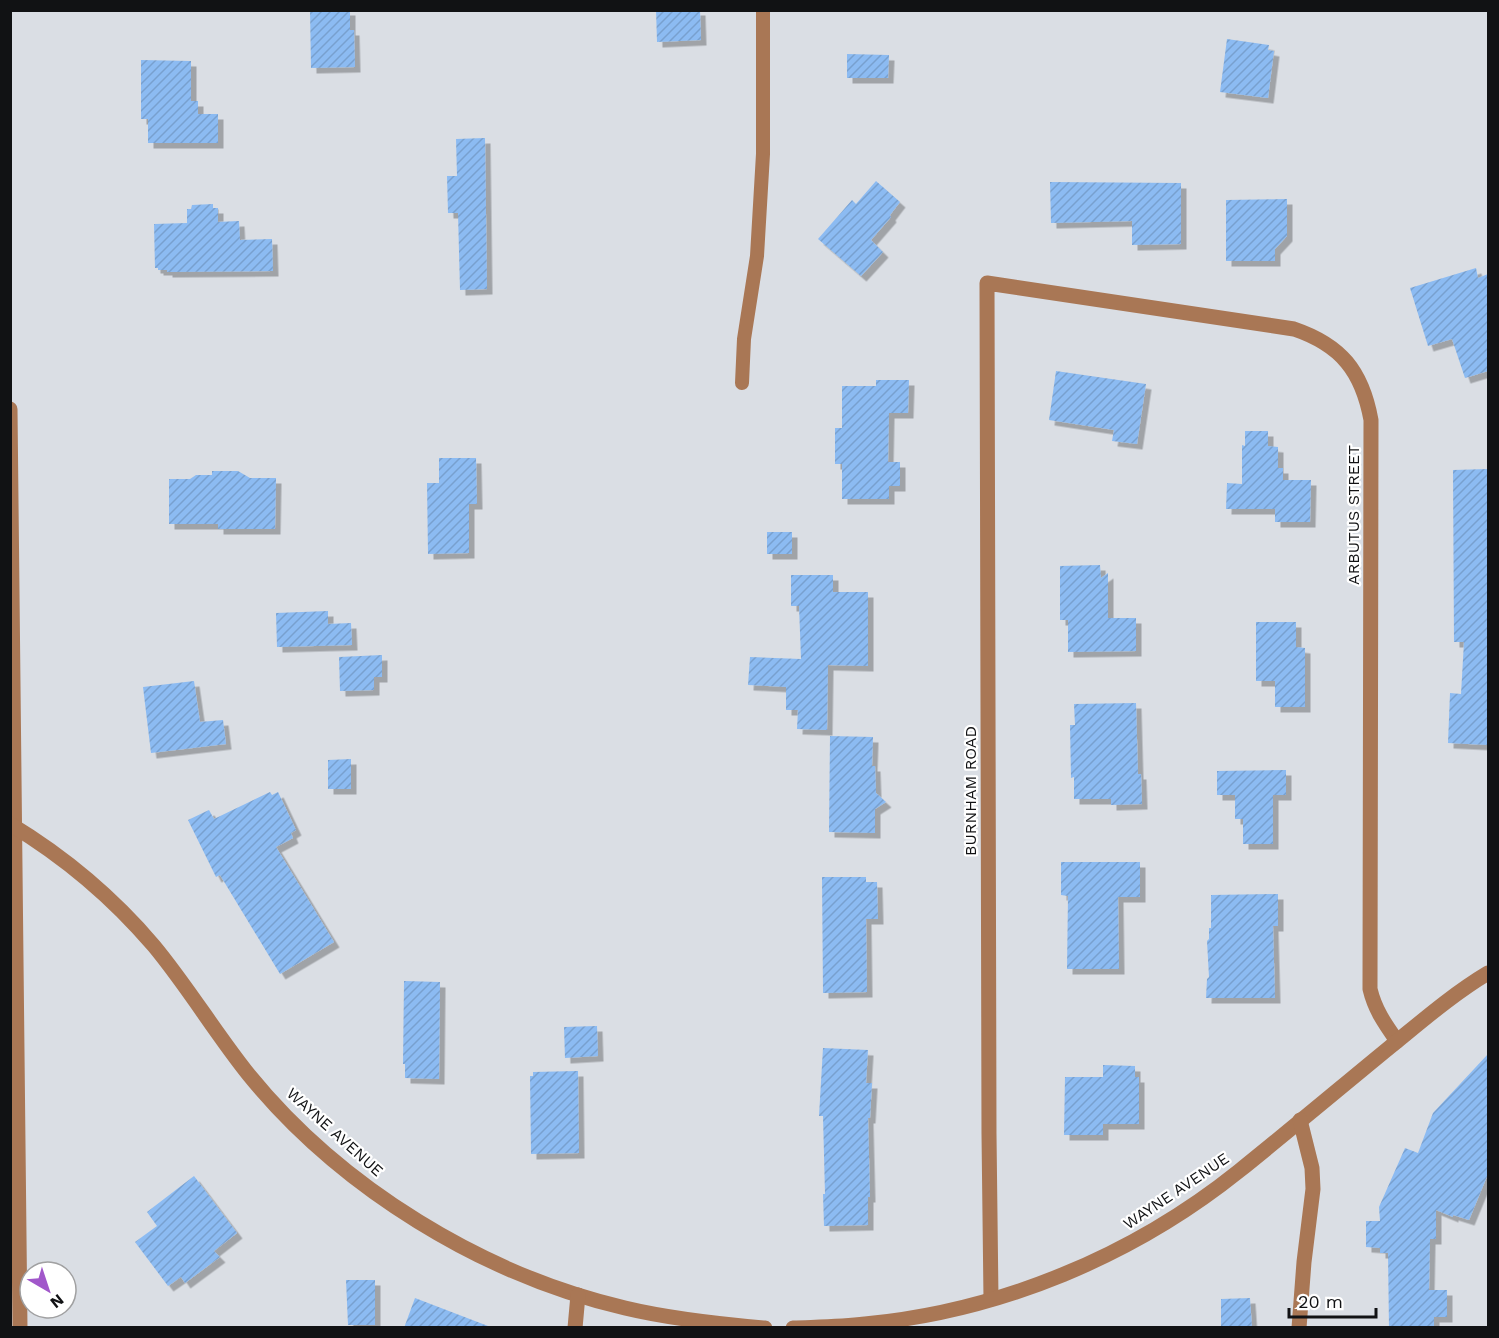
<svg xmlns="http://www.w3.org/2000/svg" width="1499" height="1338" viewBox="0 0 1499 1338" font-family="'Work Sans',sans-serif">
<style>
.building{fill:url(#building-hatch);filter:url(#shadow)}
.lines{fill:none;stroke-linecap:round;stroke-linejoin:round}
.service{stroke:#a97755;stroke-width:14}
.minor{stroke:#a97755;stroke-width:15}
.labels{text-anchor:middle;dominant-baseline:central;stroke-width:4.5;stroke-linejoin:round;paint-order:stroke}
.street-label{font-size:16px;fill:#111214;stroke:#fff}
</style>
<defs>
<pattern id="building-hatch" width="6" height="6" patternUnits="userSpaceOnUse" patternTransform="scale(1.5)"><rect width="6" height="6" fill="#8cbbf2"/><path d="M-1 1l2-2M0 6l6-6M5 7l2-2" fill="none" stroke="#78a0cf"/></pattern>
<filter id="shadow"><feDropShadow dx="5.5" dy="5.5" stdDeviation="0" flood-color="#0004"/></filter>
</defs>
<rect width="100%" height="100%" fill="#dadee4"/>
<!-- building -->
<g class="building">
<path d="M 310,10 L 350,10 L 350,30 L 354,30 L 355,67 L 311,68 Z"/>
<path d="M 656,10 L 700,10 L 701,40 L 657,42 Z"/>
<path d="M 1227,39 L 1269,45 L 1268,50 L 1274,51 L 1268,98 L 1220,92 Z"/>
<path d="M 847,54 L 889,55 L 888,78 L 847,78 Z"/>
<path d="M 141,60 L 191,61 L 191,101 L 198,101 L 198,114 L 218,114 L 218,143 L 148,143 L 148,119 L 141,119 Z"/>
<path d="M 485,138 L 487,289 L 460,290 L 458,213 L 448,213 L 447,176 L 457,176 L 456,139 Z"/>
<path d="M 876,181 L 900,202 L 890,215 L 891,217 L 871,240 L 883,252 L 861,276 L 818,239 L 852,200 L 856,204 Z"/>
<path d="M 1050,182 L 1181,183 L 1181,244 L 1132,245 L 1132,221 L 1051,223 Z"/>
<path d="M 1287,199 L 1287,236 L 1275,249 L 1275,261 L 1226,261 L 1226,200 Z"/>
<path d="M 213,204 L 213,208 L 218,208 L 218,222 L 239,221 L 240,240 L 272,239 L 273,271 L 167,272 L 167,270 L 158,270 L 158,268 L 155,268 L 154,224 L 187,223 L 187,209 L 191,209 L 192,205 Z"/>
<path d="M 1476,268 L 1478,278 L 1488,274 L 1488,371 L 1465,378 L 1452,339 L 1428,346 L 1410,288 Z"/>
<path d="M 1056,371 L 1146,384 L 1137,444 L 1112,441 L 1114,430 L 1049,420 Z"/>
<path d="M 876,380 L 909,380 L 908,413 L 889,413 L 888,462 L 900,462 L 900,486 L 889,486 L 889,499 L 842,499 L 842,464 L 835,464 L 835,428 L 842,428 L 842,386 L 876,386 Z"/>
<path d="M 1245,431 L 1268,431 L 1268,446 L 1278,447 L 1278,468 L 1283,468 L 1283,480 L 1311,480 L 1310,522 L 1275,522 L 1275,509 L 1226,509 L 1227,483 L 1242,484 L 1242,445 L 1245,446 Z"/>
<path d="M 439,458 L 476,458 L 477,504 L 469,504 L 469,553 L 428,554 L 427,483 L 439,483 Z"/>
<path d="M 1488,469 L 1488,745 L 1448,743 L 1450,693 L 1461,694 L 1464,642 L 1454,642 L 1453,470 Z"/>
<path d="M 212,471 L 238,471 L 250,478 L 276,478 L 275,529 L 218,529 L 218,524 L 169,524 L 169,479 L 190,479 L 196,475 L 212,475 Z"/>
<rect x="767" y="532" width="25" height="22"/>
<path d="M 1100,565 L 1101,578 L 1108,573 L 1108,618 L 1136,618 L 1136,651 L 1068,652 L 1068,620 L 1060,620 L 1060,566 Z"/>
<path d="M 791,575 L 833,575 L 833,592 L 868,592 L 868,666 L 828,665 L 827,730 L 797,729 L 798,710 L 786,710 L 786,687 L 748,685 L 750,657 L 801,659 L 799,606 L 791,606 Z"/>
<path d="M 328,611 L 328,624 L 351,623 L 352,645 L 277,647 L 276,613 Z"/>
<path d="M 1256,622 L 1296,622 L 1296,647 L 1305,648 L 1305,707 L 1275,707 L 1275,681 L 1256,681 Z"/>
<path d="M 382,655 L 382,677 L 374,677 L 374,690 L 340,691 L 339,657 Z"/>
<path d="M 194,681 L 200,722 L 223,720 L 226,744 L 151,753 L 143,687 Z"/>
<path d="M 1136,703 L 1138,774 L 1141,774 L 1142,804 L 1111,805 L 1111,799 L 1074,799 L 1074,777 L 1071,778 L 1070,725 L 1075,725 L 1074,704 Z"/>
<path d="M 830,736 L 873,737 L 872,766 L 875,766 L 876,793 L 886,802 L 875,809 L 875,833 L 829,832 Z"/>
<path d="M 351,759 L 351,789 L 328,789 L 328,760 Z"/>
<path d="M 1286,770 L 1286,795 L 1273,795 L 1273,844 L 1243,844 L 1243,819 L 1235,819 L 1235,795 L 1217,795 L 1217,771 Z"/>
<path d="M 270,792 L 272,795 L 278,792 L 296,830 L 291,833 L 293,838 L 276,847 L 334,942 L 280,974 L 220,875 L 216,877 L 188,820 L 209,810 L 214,819 Z"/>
<path d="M 1061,862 L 1140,862 L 1140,897 L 1118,897 L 1119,969 L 1067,969 L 1068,896 L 1061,895 Z"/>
<path d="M 822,877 L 866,877 L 866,882 L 877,882 L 878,919 L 866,919 L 867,992 L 823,993 Z"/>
<path d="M 1278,894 L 1278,926 L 1273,926 L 1275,998 L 1206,998 L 1207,979 L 1209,977 L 1207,941 L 1209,939 L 1209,928 L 1211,928 L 1211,895 Z"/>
<path d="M 404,981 L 440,982 L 439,1079 L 405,1078 L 405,1064 L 403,1064 Z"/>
<path d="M 597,1026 L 598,1056 L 565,1058 L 564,1027 Z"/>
<path d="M 823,1048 L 868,1050 L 866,1083 L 872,1083 L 870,1118 L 868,1118 L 870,1197 L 868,1197 L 868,1225 L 824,1226 L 823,1194 L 825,1194 L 823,1116 L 819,1116 Z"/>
<path d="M 1488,1054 L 1488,1174 L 1469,1220 L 1453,1215 L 1453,1217 L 1436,1210 L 1436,1239 L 1430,1239 L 1429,1290 L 1447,1290 L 1447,1317 L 1434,1317 L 1434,1328 L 1389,1328 L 1388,1253 L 1380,1253 L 1380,1248 L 1366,1247 L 1366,1221 L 1380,1221 L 1379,1207 L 1405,1148 L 1418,1153 L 1433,1113 Z"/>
<path d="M 1103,1065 L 1135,1066 L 1135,1077 L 1139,1077 L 1139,1124 L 1103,1124 L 1103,1135 L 1064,1135 L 1065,1077 L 1103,1077 Z"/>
<path d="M 578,1071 L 579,1153 L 531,1154 L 530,1076 L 533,1076 L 533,1072 Z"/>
<path d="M 194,1176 L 237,1233 L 214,1251 L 220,1257 L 185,1283 L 181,1277 L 168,1286 L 135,1242 L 157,1226 L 147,1212 Z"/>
<path d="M 346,1280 L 375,1280 L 375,1325 L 348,1325 Z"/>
<path d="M 415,1298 L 488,1326 L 487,1328 L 404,1328 Z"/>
<path d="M 1250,1298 L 1252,1328 L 1221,1328 L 1221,1299 Z"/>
</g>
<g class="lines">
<!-- service -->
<path class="service" d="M 742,383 L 744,339 L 757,256 L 763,154 L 763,10"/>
<!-- minor -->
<g class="minor">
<path d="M 10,409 L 20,1328"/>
<path d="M 10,824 C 63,856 114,899 154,946 C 188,987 216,1034 249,1075 C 341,1188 483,1275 625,1308 C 671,1319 718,1324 765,1328"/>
<path d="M 991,1299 L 989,1134 L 987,283 L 1294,329 C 1341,345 1362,371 1371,420 L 1370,989 C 1375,1010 1385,1024 1397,1041"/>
<path d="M 575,1328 L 578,1295"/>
<path d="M 793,1328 C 817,1327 841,1327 865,1324 C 1001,1311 1133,1256 1239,1171 C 1290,1130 1340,1088 1390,1047 C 1422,1021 1453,994 1488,973"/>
<path d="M 1299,1328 L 1304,1262 L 1313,1189 L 1312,1168 L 1300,1120"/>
</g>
</g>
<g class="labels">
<!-- street labels -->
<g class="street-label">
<text transform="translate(1353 515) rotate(-90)">ARBUTUS STREET</text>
<text transform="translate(970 791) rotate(-90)">BURNHAM ROAD</text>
<text transform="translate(335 1132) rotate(42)">WAYNE AVENUE</text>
<text transform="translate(1176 1191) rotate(-34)">WAYNE AVENUE</text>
</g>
</g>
<!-- border -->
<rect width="1499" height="1338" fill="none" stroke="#111214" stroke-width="24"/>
<!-- north arrow -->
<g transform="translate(48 1290) rotate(141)"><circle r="28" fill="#ffffff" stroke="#a0a0a1" stroke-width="1.5"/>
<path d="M0-4.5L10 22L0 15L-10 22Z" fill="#a157ca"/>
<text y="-9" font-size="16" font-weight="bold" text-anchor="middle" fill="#111214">N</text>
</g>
<!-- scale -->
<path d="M1289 1308v9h87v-9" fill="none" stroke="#111214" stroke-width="3"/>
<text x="1298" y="1308" font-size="18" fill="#111214" stroke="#ffffff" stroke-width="4.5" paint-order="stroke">20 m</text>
</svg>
